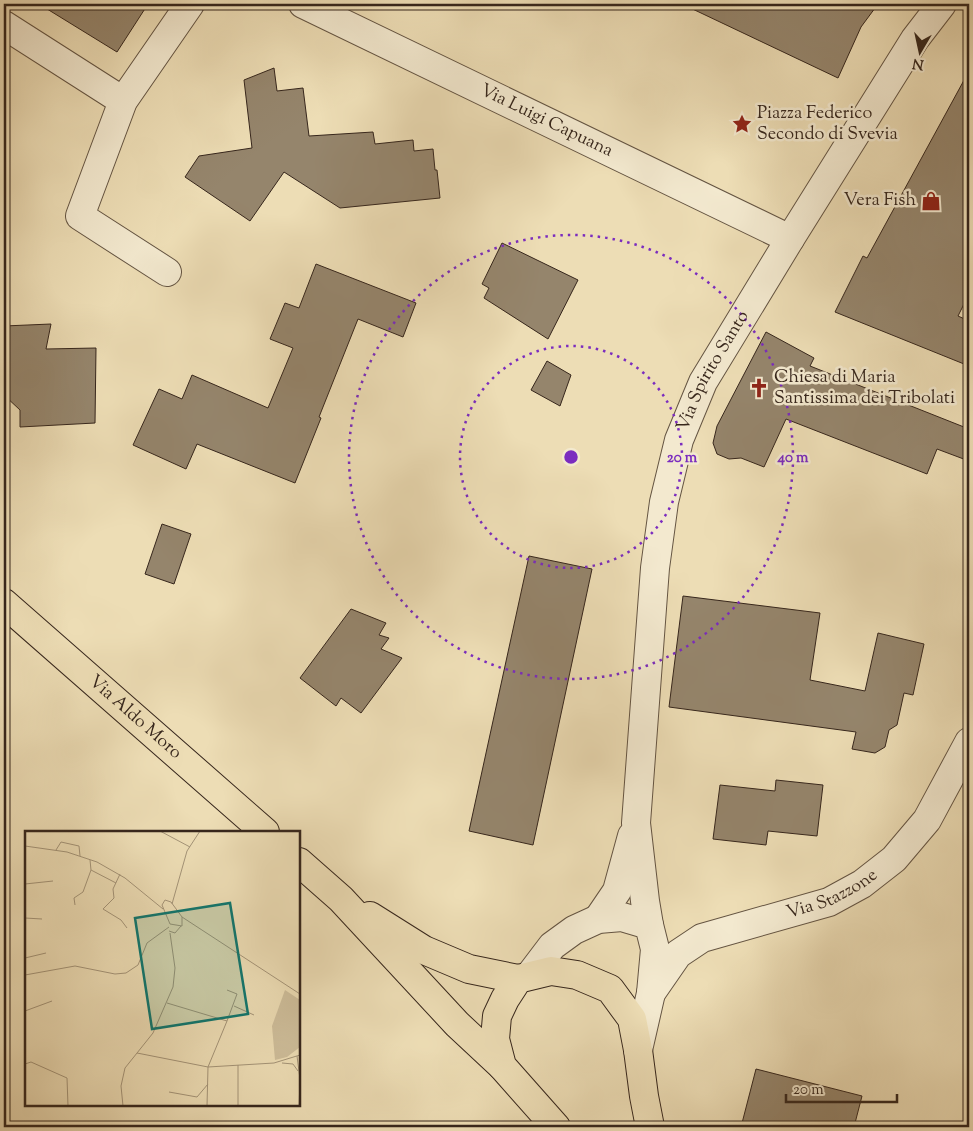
<svg xmlns="http://www.w3.org/2000/svg" width="973" height="1131" viewBox="0 0 973 1131" font-family="'Sorts Mill Goudy',serif">
<style>
.building{fill:#95856c;stroke:#36261c}
.lines{fill:none;stroke-linecap:round;stroke-linejoin:round}
.minor-casing{stroke:#645442;stroke-width:30}
.major-casing{stroke:#36261c;stroke-width:30}
.minor{stroke:#f3e9cf;stroke-width:28}
.major{stroke:#edddb5;stroke-width:28}
.ring{fill:none;stroke:#7b2cbf;stroke-width:2.5;stroke-dasharray:2.5 5}
.labels{text-anchor:middle;dominant-baseline:central;stroke-width:5;stroke-linejoin:round;paint-order:stroke}
.poi-label{font-size:18px;fill:#36261c;stroke:#f3e9cf;text-anchor:start}
.street-label{font-size:18px;fill:#36261c;stroke:#f3e9cf}
.inset-road{fill:none;stroke:#a49478;stroke-width:1}
.view{fill:#0f766e;fill-opacity:0.15;stroke:#0f766e;stroke-width:2.5}
.inset-edge{fill:none;stroke:#36261c;stroke-width:2.5}
.centre{fill:#7b2cbf;stroke:#f3e9cf;stroke-width:2.5}
.ring-label{font-size:15px;text-anchor:middle;font-weight:bold;fill:#7b2cbf;stroke:#f3e9cf;stroke-width:5;stroke-linejoin:round;paint-order:stroke}
</style>
<rect width="100%" height="100%" fill="#edddb5"/>
<filter id="stains"><feTurbulence type="fractalNoise" baseFrequency=".004" numOctaves="4"/><feColorMatrix values="0 0 0 0 .2 0 0 0 0 .09 0 0 0 0 .02 0 0 0 .5 -.17"/></filter>
<radialGradient id="worn" r=".72"><stop offset=".6" stop-color="#630" stop-opacity="0"/><stop offset="1" stop-color="#630" stop-opacity=".3"/></radialGradient>
<!-- building -->
<g class="building">
<path d="M 39,4 L 148,4 L 117,52 Z"/>
<path d="M 682,4 L 878,4 L 861,27 L 838,78 Z"/>
<path d="M 274,68 L 277,91 L 303,88 L 309,136 L 373,132 L 375,144 L 413,140 L 414,151 L 433,149 L 435,170 L 437,170 L 440,198 L 340,208 L 284,172 L 250,221 L 185,177 L 199,156 L 252,148 L 244,80 Z"/>
<path d="M 969,71 L 969,294 L 958,316 L 969,321 L 969,366 L 835,312 L 863,256 L 867,258 Z"/>
<path d="M 502,243 L 578,280 L 548,339 L 484,298 L 489,288 L 482,284 Z"/>
<path d="M 316,264 L 416,303 L 403,337 L 358,319 L 319,417 L 321,418 L 295,483 L 197,444 L 186,469 L 133,445 L 159,389 L 182,399 L 192,375 L 268,408 L 293,348 L 270,339 L 285,303 L 299,308 Z"/>
<path d="M 51,324 L 46,349 L 96,348 L 95,423 L 20,427 L 20,410 L 4,395 L 4,326 Z"/>
<path d="M 766,332 L 814,358 L 810,366 L 969,429 L 969,461 L 937,449 L 927,474 L 786,419 L 764,467 L 741,458 L 729,459 L 717,454 L 713,443 L 717,426 Z"/>
<path d="M 547,361 L 571,375 L 560,406 L 531,390 Z"/>
<path d="M 162,524 L 191,534 L 174,584 L 145,574 Z"/>
<path d="M 529,556 L 592,569 L 533,845 L 469,831 Z"/>
<path d="M 683,596 L 820,613 L 810,680 L 865,691 L 878,633 L 924,644 L 913,695 L 904,693 L 897,725 L 889,730 L 885,747 L 875,753 L 852,749 L 856,732 L 669,707 Z"/>
<path d="M 351,609 L 386,623 L 379,635 L 389,638 L 381,649 L 402,658 L 361,713 L 341,698 L 336,706 L 300,678 Z"/>
<path d="M 776,780 L 823,785 L 817,836 L 768,831 L 766,845 L 713,839 L 720,785 L 775,791 Z"/>
<path d="M 756,1069 L 862,1096 L 854,1127 L 741,1127 Z"/>
</g>
<g class="lines">
<defs>
<g id="minor">
<path id="s1" d="M 303,4 L 790,239"/>
<path d="M 4,25 L 123,101"/>
<path d="M 167,272 L 80,216 L 123,101 L 190,4"/>
<path d="M 598,919 L 617,891 L 632,836"/>
<path id="s2" d="M 649,925 L 645,901 L 636,823 L 655,568 L 664,502 L 679,440 L 703,382 L 790,239 L 915,39 L 942,4"/>
<path d="M 530,975 L 552,946 L 574,930 L 598,919 L 622,917 L 649,925 L 655,949 L 651,993 L 638,1050"/>
<path id="s3" d="M 651,993 L 678,954 L 702,938 L 829,902 L 862,884 L 894,859 L 927,820 L 969,742"/>
</g>
<g id="major">
<path id="s4" d="M 4,603 L 265,832"/>
<path d="M 299,862 L 341,899 L 457,1024 L 502,1066"/>
<path d="M 370,916 L 424,950 L 469,969 L 518,979"/>
<path d="M 556,1127 L 502,1066 L 495,1039 L 497,1016 L 505,999 L 518,979 L 551,971 L 577,975 L 610,989 L 632,1019 L 638,1050 L 644,1096 L 650,1127"/>
</g>
</defs>
<!-- minor casing -->
<use href="#minor" class="minor-casing"/>
<!-- major casing -->
<use href="#major" class="major-casing"/>
<!-- minor -->
<use href="#minor" class="minor"/>
<!-- major -->
<use href="#major" class="major"/>
</g>
<!-- distance rings -->
<g class="ring">
<circle cx="571" cy="457" r="111"/>
<circle cx="571" cy="457" r="222"/>
</g>
<!-- icons -->
<defs>
<symbol id="sight-bare" viewBox="-9 -9 18 18"><path d="M0-6L1.8-2.2L6-1.7L2.9 1.2L3.7 5.4L0 3.3L-3.7 5.4L-2.9 1.2L-6-1.7L-1.8-2.2Z" fill="#8f2418" stroke="#f3e9cf" stroke-width="2.5" paint-order="stroke"/></symbol>
<symbol id="shop-bare" viewBox="-9 -9 18 18"><path d="M-5-2.5h2.3a2.7 3.5 0 0 1 5.4 0H5L5.5 6h-11ZM-1.5-2.5h3a1.5 2.3 0 0 0-3 0Z" fill="#8f2418" stroke="#f3e9cf" stroke-width="2.5" paint-order="stroke"/></symbol>
<symbol id="church-bare" viewBox="-9 -9 18 18"><path d="M-1.2-6h2.4v3.5h3.3v2.4h-3.3V6h-2.4V-.1h-3.3v-2.4h3.3Z" fill="#8f2418" stroke="#f3e9cf" stroke-width="2.5" paint-order="stroke"/></symbol>
</defs>
<g fill-rule="evenodd">
<use href="#sight-bare" x="728" y="110" width="28" height="28"/>
<use href="#shop-bare" x="917" y="187" width="28" height="28"/>
<use href="#church-bare" x="745" y="374" width="28" height="28"/>
</g>
<g class="labels">
<!-- poi labels -->
<g class="poi-label">
<text x="757" y="114">Piazza Federico<tspan x="757" dy="21">Secondo di Svevia</tspan></text>
<text x="916" y="201" text-anchor="end">Vera Fish</text>
<text x="774" y="378">Chiesa di Maria<tspan x="774" dy="21">Santissima dei Tribolati</tspan></text>
</g>
<!-- street labels -->
<g class="street-label">
<text stroke="none"><textPath href="#s1" startOffset="270">Via Luigi Capuana</textPath></text>
<text stroke="none"><textPath href="#s2" startOffset="566">Via Spirito Santo</textPath></text>
<text stroke="none"><textPath href="#s4" startOffset="174">Via Aldo Moro</textPath></text>
<text stroke="none"><textPath href="#s3" startOffset="214">Via Stazzone</textPath></text>
</g>
</g>
<!-- overview -->
<g transform="translate(25 831)">
<rect width="275" height="275" fill="#edddb5"/>
<path d="M 260,159 L 275,169 L 275,216 L 262,226 L 250,229 L 247,195 Z" fill="#cebe9b"/>
<path class="inset-road" d="M 135,0 L 165,16M 0,15 L 42,21 L 72,31 L 100,47 L 138,78M 31,19 L 36,11 L 54,15 L 55,25M 65,29 L 66,39 L 91,52M 95,43 L 88,58 L 89,67 L 78,78 L 96,89 L 102,97M 0,53 L 28,50M 140,69 L 146,71 L 157,86 L 157,95 L 145,93 L 137,74 ZM 147,73 L 162,20 L 175,0M 50,74 L 49,67 L 58,61 L 66,39M 157,86 L 275,163M 0,87 L 17,88M 144,100 L 150,102 L 156,95M 0,127 L 21,122M 0,144 L 50,135 L 90,143 L 101,142 L 113,134 L 122,112 L 144,96M 142,172 L 202,190 L 183,236 L 182,275M 209,175 L 229,184M 0,180 L 27,170M 202,190 L 212,163 L 202,159M 112,222 L 183,236 L 249,232 L 275,224M 272,225 L 275,248M 257,232 L 268,233 L 273,240M 0,233 L 6,231 L 42,247 L 43,275M 144,261 L 172,266 L 183,253M 98,275 L 96,255 L 100,237 L 128,202 L 148,156 L 150,137 L 145,102M 213,275 L 213,234M 274,275 L 275,251"/>
<path class="view" d="M 205,72 L 223,183 L 127,198 L 110,87 Z"/>
<rect width="275" height="275" class="inset-edge"/>
</g>
<circle cx="571" cy="457" r="8" class="centre"/>
<g class="ring-label">
<text x="682" y="462">20 m</text>
<text x="793" y="462">40 m</text>
</g>
<!-- margin -->
<rect width="973" height="1131" fill="none" stroke="#edddb5" stroke-width="20"/>
<rect x="5" y="5" width="963" height="1121" fill="none" stroke="#36261c" stroke-width="2.5"/>
<rect x="10" y="10" width="953" height="1111" fill="none" stroke="#36261c"/>
<!-- north arrow -->
<g transform="translate(920 52) rotate(189)" stroke="#f3e9cf" stroke-width="4" paint-order="stroke">
<path d="M0-4L9 19L0 12L-9 19Z" fill="#36261c"/>
<text y="-8" font-size="14" font-weight="bold" text-anchor="middle" fill="#36261c">N</text>
</g>
<!-- scale -->
<path d="M786 1094v8h111v-8" fill="none" stroke="#36261c" stroke-width="2.5"/>
<text x="793" y="1094" font-size="15" fill="#36261c" stroke="#f3e9cf" stroke-width="4" paint-order="stroke">20 m</text>
<rect width="100%" height="100%" filter="url(#stains)"/>
<rect width="100%" height="100%" fill="url(#worn)"/>
</svg>
